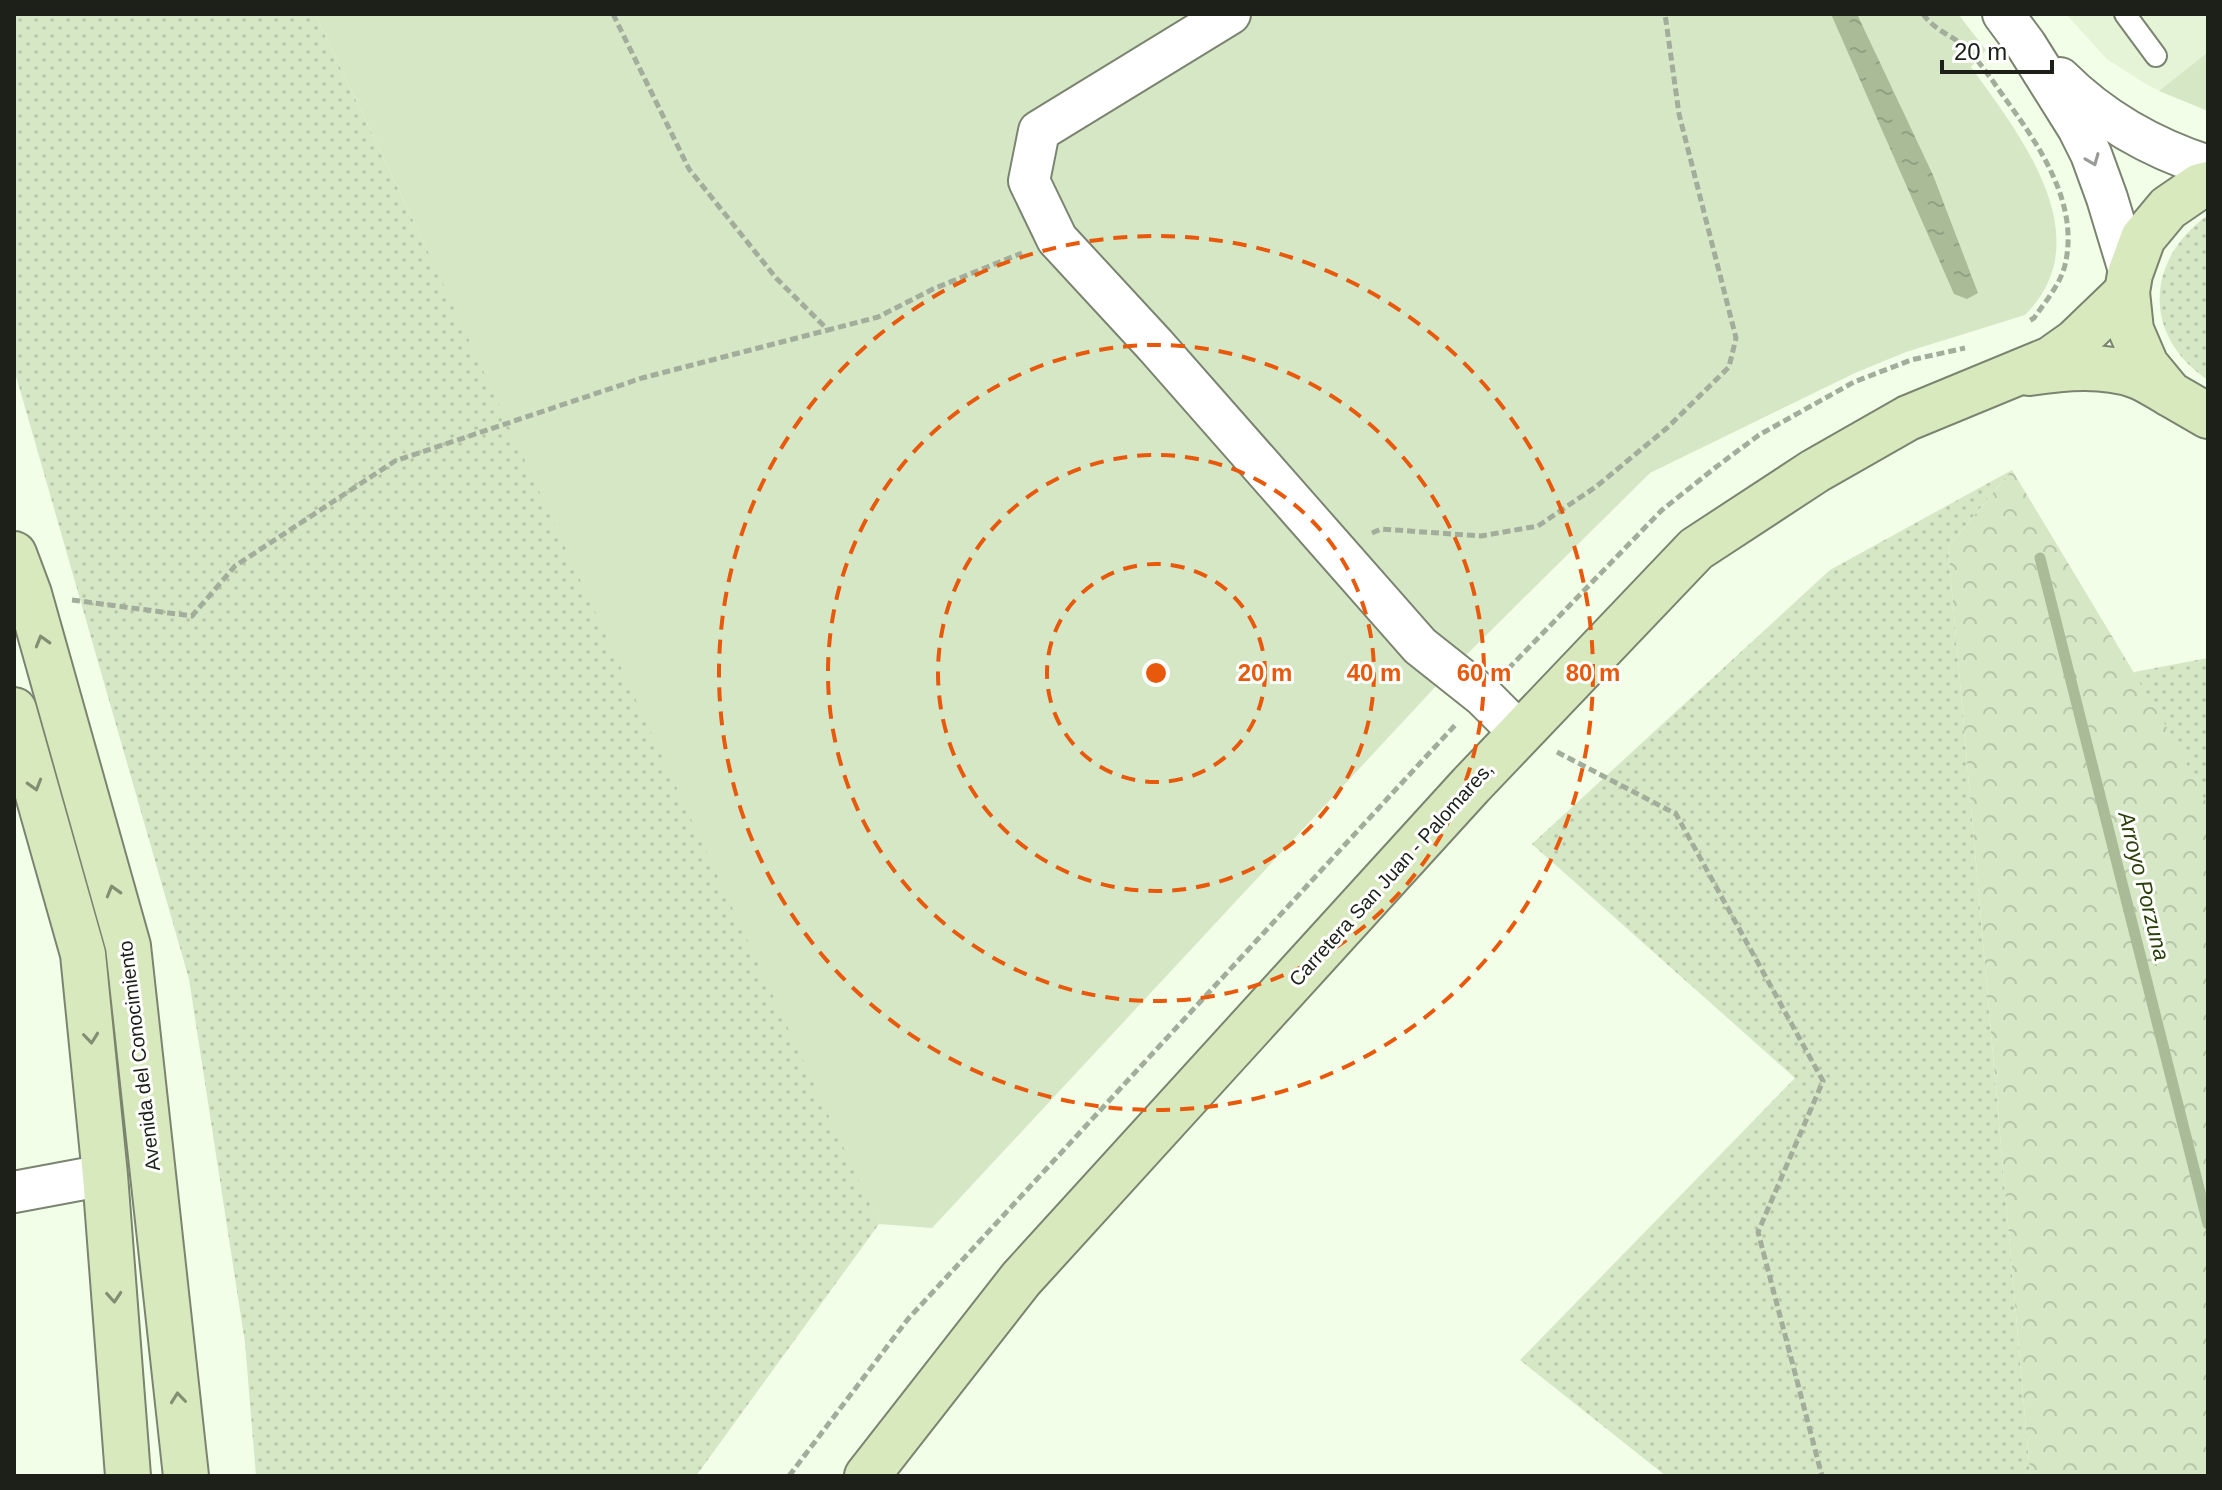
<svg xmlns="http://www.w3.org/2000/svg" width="2222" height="1490" viewBox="0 0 2222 1490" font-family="Arial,sans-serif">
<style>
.built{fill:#e5f4d6}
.grass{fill:url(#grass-dots)}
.forest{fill:url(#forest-crowns)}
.park{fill:#d6e7c5}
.water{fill:url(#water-ripples)}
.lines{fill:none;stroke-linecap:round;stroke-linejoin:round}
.stream{stroke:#aabb98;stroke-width:11}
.lane-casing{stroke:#7a8470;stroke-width:24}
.street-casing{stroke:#7a8470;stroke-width:44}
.secondary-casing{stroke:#7a8470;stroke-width:48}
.path{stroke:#a3ad9b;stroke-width:5;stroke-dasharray:8 4;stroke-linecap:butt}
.lane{stroke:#fff;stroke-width:20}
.street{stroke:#fff;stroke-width:40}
.secondary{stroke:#d8e9bd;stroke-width:44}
.oneway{stroke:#999b97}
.oneway2{stroke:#838f73}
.ring{fill:none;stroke:#e8590c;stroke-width:4;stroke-dasharray:14 10}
.labels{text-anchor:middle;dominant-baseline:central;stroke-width:6;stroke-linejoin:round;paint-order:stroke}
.street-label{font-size:20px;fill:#1c2018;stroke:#fff}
.water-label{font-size:22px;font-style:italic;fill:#2b4009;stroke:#fff}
.centre{fill:#e8590c;stroke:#fff;stroke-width:4}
.ring-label{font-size:24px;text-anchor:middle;font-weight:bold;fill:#e8590c;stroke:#fff;stroke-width:6;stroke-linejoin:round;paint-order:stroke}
</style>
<defs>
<pattern id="grass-dots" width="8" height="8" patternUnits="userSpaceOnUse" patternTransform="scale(2)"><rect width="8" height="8" fill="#d6e7c5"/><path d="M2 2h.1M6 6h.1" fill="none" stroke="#b7c6a8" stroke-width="1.8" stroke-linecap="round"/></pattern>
<pattern id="forest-crowns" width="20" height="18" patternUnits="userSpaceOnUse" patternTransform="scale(2)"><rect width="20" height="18" fill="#d6e7c5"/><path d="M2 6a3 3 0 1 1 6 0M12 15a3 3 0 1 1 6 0" fill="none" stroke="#b7c6a8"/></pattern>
<pattern id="water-ripples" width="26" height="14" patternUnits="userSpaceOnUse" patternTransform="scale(2)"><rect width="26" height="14" fill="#aabb98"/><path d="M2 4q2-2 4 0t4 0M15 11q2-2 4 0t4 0" fill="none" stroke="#92a082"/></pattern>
</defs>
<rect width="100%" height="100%" fill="#f2fee7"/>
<!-- built -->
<path class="built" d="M 2066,14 L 2208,14 L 2208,111 L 2149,86 L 2107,59 Z"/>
<!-- grass -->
<g class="grass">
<path d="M 14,14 L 315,14 L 424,243 L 645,675 L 879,1224 L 696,1476 L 256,1476 L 245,1343 L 189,979 L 14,369 Z"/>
<path d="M 2208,215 L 2208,380 C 2142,336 2145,260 2208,215 Z"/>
<path d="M 2012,470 L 1948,547 L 2030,1473 L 2028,1476 L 1666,1476 L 1520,1360 L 1795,1078 L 1532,844 L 1830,570 Z"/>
<path d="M 2208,658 L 2208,978 L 2134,672 Z"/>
</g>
<!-- forest -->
<path class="forest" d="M 2012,470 L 2175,741 L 2208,806 L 2208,1476 L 2031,1476 L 2030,1473 L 1948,547 Z"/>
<!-- park -->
<g class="park">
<path d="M 315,14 L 1958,14 L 1986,50 L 1971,67 C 2020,135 2102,238 2025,315 L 1906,352 L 1855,373 L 1650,473 L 1451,670 L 932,1228 L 879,1224 L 424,243 Z"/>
<path d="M 2208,52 L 2208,111 L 2159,91 L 2202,57 Z"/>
</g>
<!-- water -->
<path class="water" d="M 1831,14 L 1857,14 L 1933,175 L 1978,293 L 1967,299 L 1954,294 Z"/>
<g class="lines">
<!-- stream -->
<path class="stream" d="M 2040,558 L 2208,1224"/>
<defs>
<path id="lane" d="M 2125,14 L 2156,56"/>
<g id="street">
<path d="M 1230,14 L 1039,131 L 1029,181 L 1057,239 L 1155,345 L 1420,646 L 1483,696 L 1520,733"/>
<path d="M 2003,14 L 2026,45 L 2078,128 L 2091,154 L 2107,198 L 2130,274"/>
<path d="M 2060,78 C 2102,120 2152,148 2208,166"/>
<path d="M 14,1192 L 105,1175"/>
</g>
<g id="secondary">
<path d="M 2208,184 L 2200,186 L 2168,208 L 2143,238 L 2130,274 L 2127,292 L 2131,330 L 2146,365 L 2170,394 L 2208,416"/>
<path d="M 2029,373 C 2064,368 2103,364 2137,376 C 2148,380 2159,388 2170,394"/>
<path d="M 14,554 L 29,594 L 128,946 L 186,1476"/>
<path d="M 14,710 L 83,954 L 105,1175 L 128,1476"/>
<path d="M 867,1476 L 1021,1279 L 1471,785 L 1696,549 L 1815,471 L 1908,418 L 2051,359 L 2075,342 L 2127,292"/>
</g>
</defs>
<!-- lane casing -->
<use href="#lane" class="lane-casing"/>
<!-- street casing -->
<use href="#street" class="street-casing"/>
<!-- secondary casing -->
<use href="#secondary" class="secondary-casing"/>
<!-- path -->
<g class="path">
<path d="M 613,14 L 689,169 L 776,278 L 828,330 L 878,317 L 933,289 L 1022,253"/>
<path d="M 1923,14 C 1935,31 1952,35 1966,48 C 1980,62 1992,80 2004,97 C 2038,144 2080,203 2065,265 C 2060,285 2045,302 2034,318 L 2029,321"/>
<path d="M 1372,533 L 1381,529 L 1481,536 L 1538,526 L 1597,486 L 1667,428 L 1729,367 L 1736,338 L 1679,114 L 1665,14"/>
<path d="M 72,600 L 192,616 L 235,566 L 395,461 L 642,378 L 828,330"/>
<path d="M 1508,669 L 1662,510 L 1716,467 L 1759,435 L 1854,382 L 1911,360 L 1965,348"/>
<path d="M 1557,752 L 1676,814 L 1823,1081 L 1758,1232 L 1822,1476"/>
<path d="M 789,1476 L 908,1319 L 1457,723"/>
</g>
<!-- lane -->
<use href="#lane" class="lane"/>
<!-- street -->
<use href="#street" class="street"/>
<!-- secondary -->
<use href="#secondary" class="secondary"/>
</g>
<!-- one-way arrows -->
<defs><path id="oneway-chevron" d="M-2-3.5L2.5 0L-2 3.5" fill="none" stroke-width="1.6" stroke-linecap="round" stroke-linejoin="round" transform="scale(2)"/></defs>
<use class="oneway" href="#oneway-chevron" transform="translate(2093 160) rotate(68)"/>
<g class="oneway2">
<use href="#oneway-chevron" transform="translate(42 641) rotate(-106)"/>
<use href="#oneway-chevron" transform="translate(35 785) rotate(74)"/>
<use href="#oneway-chevron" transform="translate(113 891) rotate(-106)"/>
<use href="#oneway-chevron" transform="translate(91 1038) rotate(84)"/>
<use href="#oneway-chevron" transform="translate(114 1297) rotate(86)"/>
<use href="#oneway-chevron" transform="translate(178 1398) rotate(-96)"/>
</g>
<!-- distance rings -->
<g class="ring">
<circle cx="1156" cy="673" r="109"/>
<circle cx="1156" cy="673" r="218"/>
<circle cx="1156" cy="673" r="328"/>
<circle cx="1156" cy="673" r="437"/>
</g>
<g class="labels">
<!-- street labels -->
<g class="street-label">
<text transform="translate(1391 874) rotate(-48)">Carretera San Juan - Palomares,</text>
<text transform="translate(139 1056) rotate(-97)">Avenida del Conocimiento</text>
</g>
<!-- water labels -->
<g class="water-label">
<text transform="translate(2144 886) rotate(76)">Arroyo Porzuna</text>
</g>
</g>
<circle cx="1156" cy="673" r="12" class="centre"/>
<g class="ring-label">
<text x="1265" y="681">20 m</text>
<text x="1374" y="681">40 m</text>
<text x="1484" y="681">60 m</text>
<text x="1593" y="681">80 m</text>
</g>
<!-- border -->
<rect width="2222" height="1490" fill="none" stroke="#1c2018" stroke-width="32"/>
<!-- scale -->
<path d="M1942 60v12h110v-12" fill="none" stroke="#1c2018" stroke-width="4"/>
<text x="1954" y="60" font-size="24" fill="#1c2018" stroke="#ffffff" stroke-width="6" paint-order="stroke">20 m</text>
</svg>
